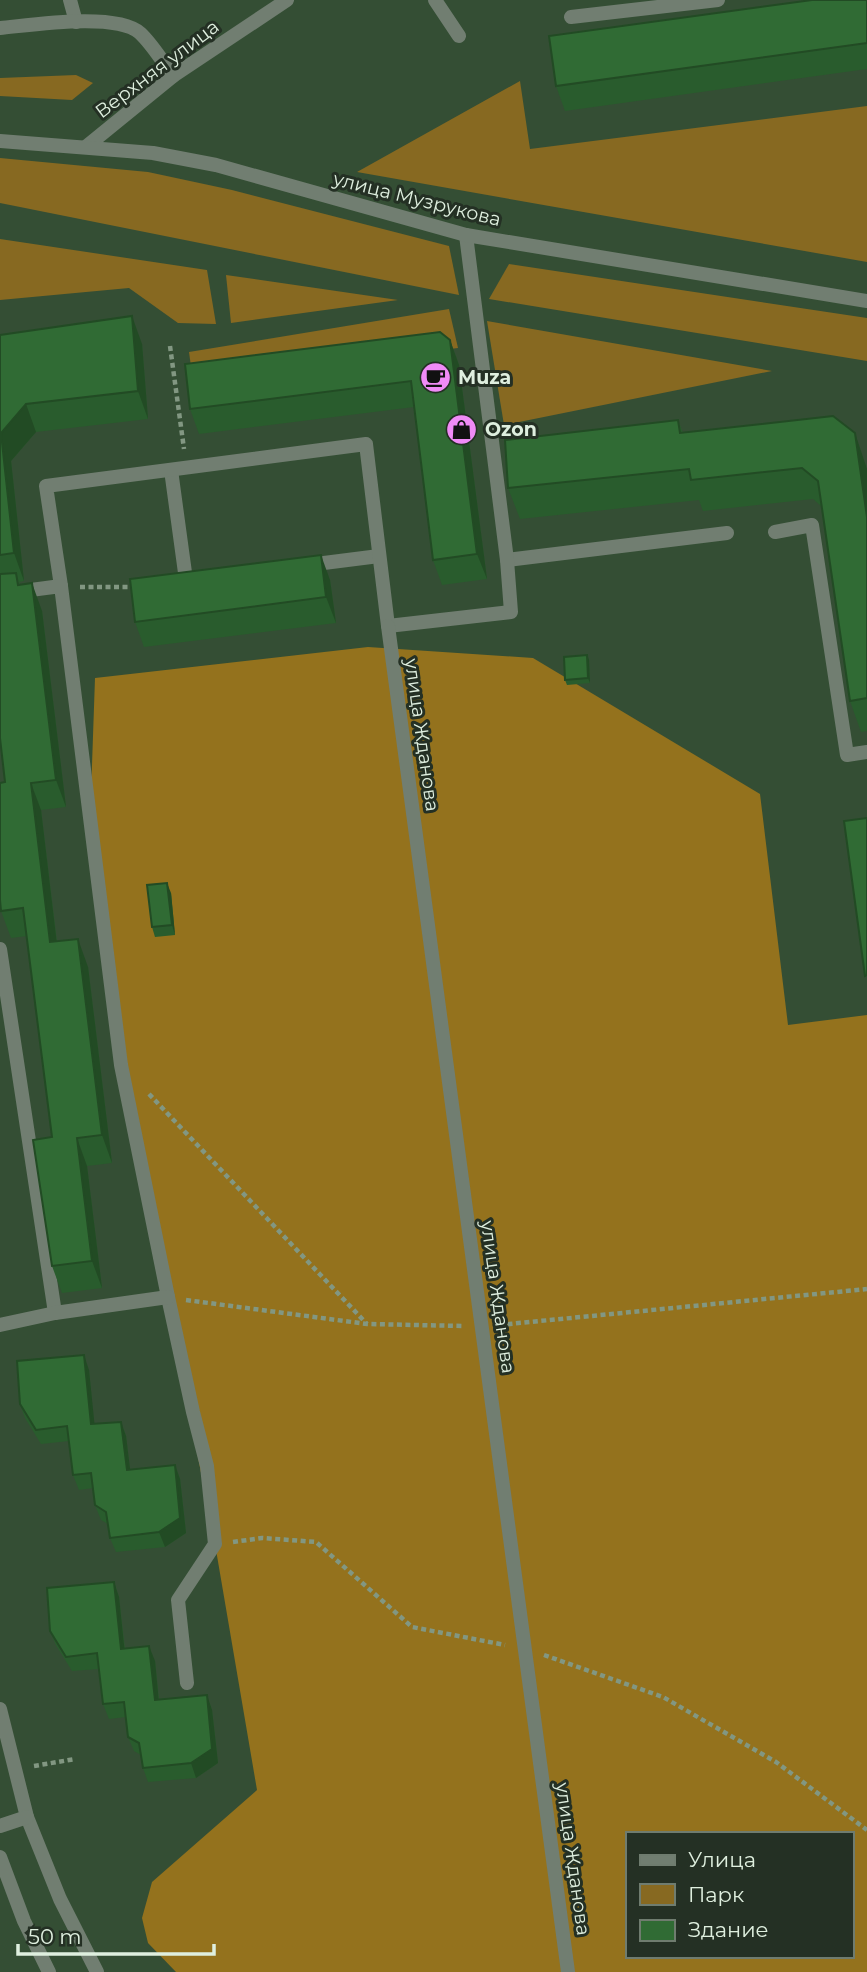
<svg xmlns="http://www.w3.org/2000/svg" width="867" height="1972" viewBox="0 0 867 1972" font-family="Montserrat,sans-serif">
<style>
.green{fill:#876921}
.forest{fill:#94721d;fill-rule:evenodd}
.lines{fill:none;stroke-linecap:round;stroke-linejoin:round}
.path{stroke:#829782;stroke-width:4.5;stroke-dasharray:5 3.5;stroke-linecap:butt}
.service{stroke:#717e71;stroke-width:14}
.pedestrian{stroke:#717e71;stroke-width:14}
.minor{stroke:#717e71;stroke-width:14}
.tertiary{stroke:#717e71;stroke-width:14}
.wall{fill:#295c2d}
.shaded-wall{fill:#224b24}
.building{fill:#306b34;stroke:#224b24;stroke-width:2}
.labels{text-anchor:middle;dominant-baseline:central;stroke-width:6;stroke-linejoin:round;paint-order:stroke}
.street-label{font-size:19px;fill:#dfefdf;stroke:#243024}
.poi-label{font-size:19px;font-weight:bold;fill:#dfefdf;stroke:#243024;text-anchor:start}
</style>
<rect width="100%" height="100%" fill="#344e34"/>
<!-- green -->
<g class="green">
<path d="M 76,75 L 93,83 L 72,100 L 0,96 L 0,78 Z"/>
<path d="M 520,81 L 530,149 L 867,106 L 867,262 L 357,172 Z"/>
<path d="M 0,158 L 148,172 L 232,190 L 449,246 L 459,295 L 0,203 Z"/>
<path d="M 0,239 L 207,270 L 216,324 L 178,323 L 129,288 L 0,300 Z"/>
<path d="M 509,264 L 867,318 L 867,361 L 489,299 Z"/>
<path d="M 226,275 L 398,300 L 231,323 Z"/>
<path d="M 449,309 L 458,348 L 193,381 L 189,352 Z"/>
<path d="M 487,321 L 772,371 L 504,425 Z"/>
</g>
<!-- forest -->
<path class="forest" d="M 368,647 L 533,658 L 760,794 L 788,1025 L 867,1015 L 867,1972 L 176,1972 L 148,1943 L 142,1918 L 152,1882 L 257,1790 L 215,1544 L 121,1065 L 90,823 L 95,678 ZM 627,1834 L 851,1834 L 851,1956 L 627,1956 Z"/>
<g class="lines">
<!-- path -->
<g class="path">
<path d="M 170,346 L 184,449"/>
<path d="M 80,587 L 131,587"/>
<path d="M 149,1094 L 367,1324"/>
<path d="M 186,1300 L 367,1324 L 463,1326"/>
<path d="M 499,1325 L 867,1289"/>
<path d="M 233,1542 L 262,1538 L 316,1542 L 412,1627 L 505,1645"/>
<path d="M 544,1655 L 663,1697 L 776,1762 L 867,1830"/>
<path d="M 34,1766 L 75,1759"/>
</g>
<!-- service -->
<g class="service">
<path d="M 70,0 L 76,22"/>
<path d="M 435,0 L 459,36"/>
<path d="M 571,17 L 718,0"/>
<path d="M 0,28 C 32,25 116,12 140,33 C 152,44 163,62 173,76"/>
<path d="M 171,470 L 186,580"/>
<path d="M 775,532 L 812,525 L 847,755 L 867,752"/>
<path d="M 507,560 L 727,533"/>
<path d="M 308,565 L 379,556"/>
<path d="M 61,586 L 46,486 L 366,444 L 388,626 L 511,612 L 507,560 L 466,235"/>
<path d="M 0,594 L 61,586 L 121,1065 L 168,1297 L 193,1412 L 207,1466 L 215,1544 L 178,1600 L 187,1683"/>
<path d="M 0,949 L 55,1313"/>
<path d="M 0,1325 L 55,1313 L 168,1297"/>
</g>
<!-- pedestrian -->
<path class="pedestrian" d="M 388,626 L 568,1972"/>
<!-- minor -->
<path class="minor" d="M 87,146 L 173,76 L 287,0"/>
<!-- tertiary -->
<g class="tertiary">
<path d="M 0,141 L 153,153 L 216,165 L 466,235 L 867,301"/>
<path d="M 0,1709 L 27,1817 L 60,1899 L 97,1972"/>
<path d="M 0,1826 L 27,1817"/>
<path d="M 0,1857 L 24,1921 L 49,1972"/>
</g>
</g>
<!-- wall -->
<g class="wall">
<path d="M 867,0 L 867,69 L 565,111 L 556,86 Z"/>
<path d="M 0,335 L 142,344 L 148,419 L 36,432 L 11,461 L 24,581 L 19,582 L 21,585 L 42,611 L 66,807 L 41,810 L 57,942 L 88,967 L 112,1163 L 87,1166 L 102,1288 L 62,1293 L 52,1266 L 52,1137 L 27,936 L 11,938 L 1,911 L 5,782 L 0,738 Z"/>
<path d="M 450,340 L 459,365 L 487,579 L 442,585 L 433,560 L 414,407 L 199,434 L 190,409 Z"/>
<path d="M 678,420 L 683,433 L 866,464 L 867,731 L 861,732 L 850,701 L 821,506 L 813,499 L 703,511 L 699,500 L 520,519 L 508,488 Z"/>
<path d="M 330,580 L 336,623 L 144,647 L 135,622 Z"/>
<path d="M 587,655 L 589,660 L 590,683 L 567,685 L 565,680 Z"/>
<path d="M 171,893 L 175,935 L 155,937 L 152,927 Z"/>
<path d="M 89,1370 L 94,1424 L 121,1422 L 126,1436 L 130,1470 L 175,1465 L 180,1479 L 186,1533 L 165,1547 L 116,1552 L 110,1538 L 108,1524 L 101,1520 L 95,1505 L 93,1488 L 79,1490 L 73,1475 L 69,1441 L 41,1444 L 25,1418 L 20,1404 Z"/>
<path d="M 114,1582 L 119,1597 L 125,1649 L 155,1661 L 159,1699 L 207,1695 L 212,1710 L 218,1763 L 196,1778 L 148,1782 L 143,1768 L 141,1755 L 134,1751 L 128,1737 L 126,1717 L 109,1719 L 103,1704 L 99,1669 L 72,1671 L 56,1645 L 50,1631 Z"/>
</g>
<!-- shaded-wall -->
<g class="shaded-wall">
<path d="M 132,316 L 142,344 L 148,419 L 138,391 Z"/>
<path d="M 450,340 L 459,365 L 487,579 L 477,554 Z"/>
<path d="M 26,404 L 36,432 L 11,461 L 24,581 L 14,553 L 1,433 Z"/>
<path d="M 855,433 L 867,469 L 867,517 Z"/>
<path d="M 321,555 L 330,580 L 336,623 L 326,597 Z"/>
<path d="M 32,583 L 42,611 L 66,807 L 56,780 Z"/>
<path d="M 587,655 L 589,660 L 590,683 L 588,678 Z"/>
<path d="M 31,783 L 41,810 L 60,970 L 50,942 Z"/>
<path d="M 167,883 L 171,893 L 175,935 L 172,925 Z"/>
<path d="M 78,939 L 88,967 L 112,1163 L 102,1135 Z"/>
<path d="M 77,1138 L 87,1166 L 102,1288 L 92,1261 Z"/>
<path d="M 84,1355 L 89,1370 L 96,1439 L 91,1424 Z"/>
<path d="M 121,1422 L 126,1436 L 132,1485 L 127,1470 Z"/>
<path d="M 175,1465 L 180,1479 L 186,1533 L 165,1547 L 159,1532 Z"/>
<path d="M 114,1582 L 119,1597 L 126,1664 L 121,1649 Z"/>
<path d="M 149,1646 L 155,1661 L 160,1714 L 155,1700 Z"/>
<path d="M 207,1695 L 212,1710 L 218,1763 L 196,1778 L 191,1763 Z"/>
</g>
<!-- building -->
<g class="building">
<path d="M 812,0 L 867,0 L 867,43 L 556,86 L 549,36 Z"/>
<path d="M 132,316 L 138,391 L 26,404 L 1,433 L 14,553 L 0,555 L 0,335 Z"/>
<path d="M 440,332 L 450,340 L 477,554 L 433,560 L 411,381 L 190,409 L 185,364 Z"/>
<path d="M 833,416 L 855,433 L 867,517 L 867,698 L 850,701 L 818,481 L 802,468 L 691,480 L 689,469 L 508,488 L 505,440 L 678,420 L 680,433 Z"/>
<path d="M 321,555 L 326,597 L 135,622 L 130,579 Z"/>
<path d="M 16,573 L 18,585 L 32,583 L 56,780 L 31,783 L 50,942 L 78,939 L 102,1135 L 77,1138 L 92,1261 L 52,1266 L 33,1140 L 52,1137 L 23,908 L 1,911 L 0,900 L 0,783 L 5,782 L 0,738 L 0,574 Z"/>
<path d="M 587,655 L 588,678 L 565,680 L 564,657 Z"/>
<path d="M 867,818 L 867,975 L 865,976 L 844,821 Z"/>
<path d="M 167,883 L 172,925 L 152,927 L 147,885 Z"/>
<path d="M 84,1355 L 91,1424 L 121,1422 L 127,1470 L 175,1465 L 180,1518 L 159,1532 L 110,1538 L 106,1512 L 95,1505 L 91,1473 L 73,1475 L 67,1426 L 36,1430 L 20,1404 L 17,1361 Z"/>
<path d="M 114,1582 L 121,1649 L 149,1646 L 155,1700 L 207,1695 L 212,1749 L 191,1763 L 143,1768 L 139,1743 L 128,1737 L 124,1702 L 103,1704 L 97,1653 L 66,1657 L 50,1631 L 47,1588 Z"/>
</g>
<!-- icons -->
<defs>
<symbol id="cafe-disc" viewBox="-11 -11 22 22"><circle r="9.5" fill="#f08bf6" stroke="#243024"/><path d="M-5.5-4.5H6V0H3Q3 3.5 0 3.5H-2.5Q-5.5 3.5-5.5 0ZM3-3.2v2h1.7v-2ZM-6 4.5H4V6H-6Z" fill="#111"/></symbol>
<symbol id="shop-disc" viewBox="-11 -11 22 22"><circle r="9.5" fill="#f08bf6" stroke="#243024"/><path d="M-5-2.5h2.3a2.7 3.5 0 0 1 5.4 0H5L5.5 6h-11ZM-1.5-2.5h3a1.5 2.3 0 0 0-3 0Z" fill="#111"/></symbol>
</defs>
<g fill-rule="evenodd">
<use href="#cafe-disc" x="418" y="360" width="35" height="35"/>
<use href="#shop-disc" x="444" y="412" width="35" height="35"/>
</g>
<g class="labels">
<!-- street labels -->
<g class="street-label">
<text transform="translate(157 69) rotate(-37)">Верхняя улица</text>
<text transform="translate(417 199) rotate(14)">улица Музрукова</text>
<text transform="translate(422 735) rotate(82)">улица Жданова</text>
<text transform="translate(498 1297) rotate(82)">улица Жданова</text>
<text transform="translate(573 1859) rotate(82)">улица Жданова</text>
</g>
<!-- poi labels -->
<g class="poi-label">
<text x="458" y="377">Muza</text>
<text x="485" y="429">Ozon</text>
</g>
</g>
<!-- legend -->
<rect x="626" y="1832" width="228" height="126" fill="#243024" stroke="#6f7c6f" stroke-width="2"/>
<rect x="640" y="1855" width="35" height="10" fill="#717e71" stroke="#6f7c6f" stroke-width="2"/>
<text x="688" y="1867" font-size="21" fill="#dfefdf">Улица</text>
<rect x="640" y="1884" width="35" height="21" fill="#876921" stroke="#6f7c6f" stroke-width="2"/>
<text x="688" y="1902" font-size="21" fill="#dfefdf">Парк</text>
<rect x="640" y="1920" width="35" height="21" fill="#306b34" stroke="#6f7c6f" stroke-width="2"/>
<text x="688" y="1937" font-size="21" fill="#dfefdf">Здание</text>
<!-- scale -->
<path d="M18 1944v10h196v-10" fill="none" stroke="#dfefdf" stroke-width="3.5"/>
<text x="28" y="1944" font-size="21" fill="#dfefdf" stroke="#243024" stroke-width="5" paint-order="stroke">50 m</text>
</svg>
